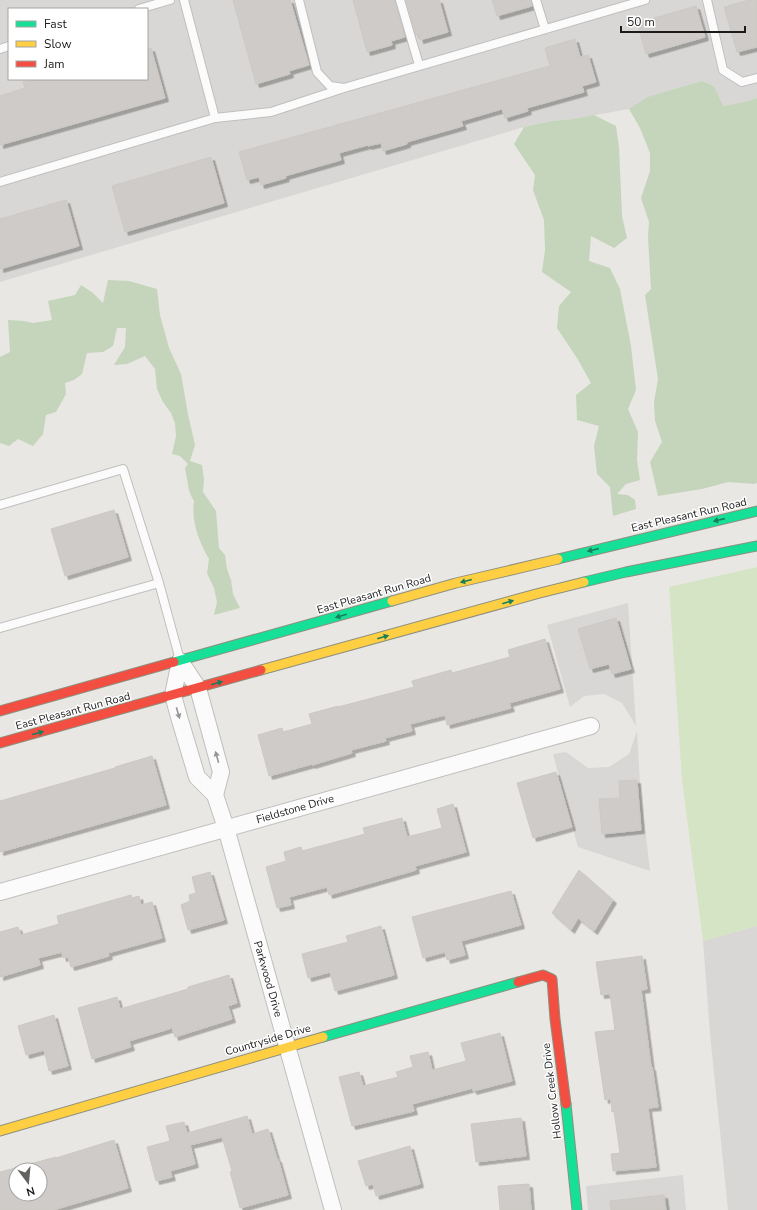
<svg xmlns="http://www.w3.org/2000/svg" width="757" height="1210" viewBox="0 0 757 1210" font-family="'Nunito Sans',sans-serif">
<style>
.residential{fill:#d8d7d5;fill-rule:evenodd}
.grass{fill:#d4e4c4}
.forest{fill:#c4d5bb}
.building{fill:#cecbc8;stroke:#ccc9c5;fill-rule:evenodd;filter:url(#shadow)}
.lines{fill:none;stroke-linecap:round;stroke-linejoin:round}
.lane-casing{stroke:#c0bfbe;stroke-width:10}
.street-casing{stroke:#c0bfbe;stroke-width:18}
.fast-casing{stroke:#8e907e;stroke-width:11}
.slow-casing{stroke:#8e907e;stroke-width:11}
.jam-casing{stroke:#8e907e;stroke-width:11}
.lane{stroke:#fcfbfb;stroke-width:8}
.street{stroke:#fcfbfb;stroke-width:16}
.fast{stroke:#16e098;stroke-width:9}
.slow{stroke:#ffcf43;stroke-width:9}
.jam{stroke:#f24e42;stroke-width:9}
.oneway{fill:#187e5a}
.oneway2{fill:#979696}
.labels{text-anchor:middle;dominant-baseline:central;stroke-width:3;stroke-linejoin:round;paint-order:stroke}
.street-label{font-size:11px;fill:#1b1b1b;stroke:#fff}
</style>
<defs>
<filter id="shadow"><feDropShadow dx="3.5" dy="3.5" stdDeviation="0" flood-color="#0004"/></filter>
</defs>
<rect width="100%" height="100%" fill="#e9e7e3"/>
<!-- residential -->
<g class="residential">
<path d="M 0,0 L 757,0 L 757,98 L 748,101 L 722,106 L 714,86 L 702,81 L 647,97 L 629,109 L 573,119 L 551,121 L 524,127 L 0,282 ZM 9,9 L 147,9 L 147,79 L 9,79 Z"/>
<path d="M 628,603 L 636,726 L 622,703 L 604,694 L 584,696 L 570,707 L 547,625 Z"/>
<path d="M 637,731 L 640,783 L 650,871 L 578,847 L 553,754 L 566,752 L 588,768 L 609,767 L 629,754 Z"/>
<path d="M 757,926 L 757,1210 L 728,1210 L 710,1034 L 703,941 Z"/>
<path d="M 683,1175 L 686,1210 L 588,1210 L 586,1186 Z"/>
</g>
<!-- grass -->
<path class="grass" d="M 757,567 L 757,926 L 703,941 L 682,780 L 669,587 Z"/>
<!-- forest -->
<g class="forest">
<path d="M 702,81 L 714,86 L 723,106 L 748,101 L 757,98 L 757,483 L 754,484 L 728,482 L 702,489 L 658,496 L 650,462 L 662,442 L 655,421 L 654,402 L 658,379 L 645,295 L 651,289 L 648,237 L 649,222 L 641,198 L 650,171 L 650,153 L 640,128 L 629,109 L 647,97 Z"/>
<path d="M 594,115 L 616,126 L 619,147 L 622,216 L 627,238 L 614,248 L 591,236 L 589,261 L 610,268 L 620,289 L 631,346 L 636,390 L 628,409 L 638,432 L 637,460 L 640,480 L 626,484 L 617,494 L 628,495 L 635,500 L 636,509 L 613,516 L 610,487 L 597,474 L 594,446 L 599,426 L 577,420 L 576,395 L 591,383 L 577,358 L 557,328 L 559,306 L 571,292 L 542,272 L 545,250 L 544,220 L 533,190 L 535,175 L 514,144 L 524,127 L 551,121 L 573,119 Z"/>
<path d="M 108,280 L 129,281 L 157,289 L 160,315 L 169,348 L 181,374 L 188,414 L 195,445 L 190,461 L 202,465 L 204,479 L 203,492 L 216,511 L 219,548 L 225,555 L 227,569 L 231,580 L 233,594 L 240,608 L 214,615 L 217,602 L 214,588 L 207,573 L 209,559 C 199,542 191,521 194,501 C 187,490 188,480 185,468 L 188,464 L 180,456 L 172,454 L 176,436 L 175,423 L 171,413 L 163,402 L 157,389 L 155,369 L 145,356 L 127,364 L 114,365 L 125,347 L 126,328 L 117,328 L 113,346 L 103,352 L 87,353 L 82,374 L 74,380 L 65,383 L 66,394 L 56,412 L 46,415 L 43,434 L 33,446 L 18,439 L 9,446 L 0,443 L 0,357 L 10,352 L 8,320 L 24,321 L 33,323 L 52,320 L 48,301 L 75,295 L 81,285 L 93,293 L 103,303 Z"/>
</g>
<!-- building -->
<g class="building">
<path d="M 233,0 L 290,0 L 309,65 L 289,71 L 290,74 L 256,84 Z"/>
<path d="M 353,0 L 395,0 L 405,37 L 391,41 L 392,45 L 367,52 Z"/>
<path d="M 406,0 L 439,0 L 448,32 L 420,40 L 419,34 L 416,35 Z"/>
<path d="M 492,0 L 531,0 L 532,6 L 497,16 Z"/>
<path d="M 749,0 L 757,0 L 757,47 L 737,52 L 724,7 Z"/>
<path d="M 696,6 L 705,37 L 646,54 L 637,23 Z"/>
<path d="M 575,39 L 580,57 L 588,55 L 596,82 L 582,86 L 584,92 L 527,108 L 528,111 L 505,118 L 502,109 L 461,121 L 463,126 L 407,142 L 407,144 L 383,151 L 381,143 L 368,146 L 368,145 L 339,153 L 341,160 L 285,176 L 286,178 L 261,185 L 259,177 L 247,180 L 239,152 L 550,66 L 545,48 Z"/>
<path d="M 151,48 L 165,98 L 0,145 L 0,96 L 25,88 L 23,82 L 35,79 L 147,79 L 147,49 Z"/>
<path d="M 211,157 L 224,203 L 125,232 L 112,186 Z"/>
<path d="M 66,200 L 79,246 L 0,269 L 0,219 Z"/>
<path d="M 114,510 L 128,557 L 65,576 L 51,529 Z"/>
<path d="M 616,618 L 631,669 L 612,674 L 609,664 L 590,669 L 578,629 Z"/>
<path d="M 545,639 L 560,689 L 509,703 L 511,708 L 447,725 L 445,715 L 410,724 L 412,731 L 385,738 L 386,741 L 351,750 L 352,753 L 312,765 L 312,764 L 269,776 L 258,735 L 282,728 L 283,732 L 312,724 L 309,714 L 338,706 L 338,707 L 414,687 L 412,681 L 451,670 L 452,673 L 510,657 L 508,650 Z"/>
<path d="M 152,756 L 166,805 L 0,852 L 0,801 L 115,768 L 115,767 Z"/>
<path d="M 556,772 L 572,827 L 533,838 L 517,783 Z"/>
<path d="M 637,780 L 641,830 L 602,834 L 599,799 L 620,798 L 619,781 Z"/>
<path d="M 453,804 L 466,852 L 415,866 L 416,870 L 329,895 L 327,887 L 289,897 L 291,905 L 277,908 L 266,867 L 286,861 L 284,852 L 301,847 L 302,851 L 365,834 L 363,828 L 402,818 L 407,837 L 442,828 L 437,809 Z"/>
<path d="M 579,870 L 613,900 L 594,931 L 578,918 L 571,930 L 552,913 Z"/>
<path d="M 210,872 L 224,920 L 188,930 L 181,905 L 190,901 L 189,895 L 196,893 L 192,877 Z"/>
<path d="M 511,891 L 521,925 L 461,941 L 465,955 L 447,960 L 445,952 L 423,958 L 412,917 Z"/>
<path d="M 131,895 L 132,898 L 139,896 L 141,905 L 152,902 L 162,938 L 108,953 L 109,956 L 71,967 L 68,957 L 63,958 L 62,952 L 38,958 L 40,965 L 0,977 L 0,932 L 18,927 L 21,935 L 59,924 L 57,916 Z"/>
<path d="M 381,926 L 394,975 L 335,991 L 330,972 L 308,978 L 302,954 L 348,942 L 346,936 Z"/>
<path d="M 642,956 L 647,989 L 641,990 L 651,1067 L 652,1067 L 658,1107 L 648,1108 L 656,1167 L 613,1171 L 611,1154 L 620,1153 L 614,1111 L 612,1112 L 611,1099 L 605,1100 L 595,1032 L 615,1030 L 610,994 L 601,995 L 596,962 Z"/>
<path d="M 229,975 L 237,1003 L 228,1006 L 232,1019 L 175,1037 L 172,1028 L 129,1041 L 131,1047 L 92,1059 L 78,1008 L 117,997 L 120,1009 L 188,989 L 188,987 Z"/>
<path d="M 54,1015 L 68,1066 L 49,1071 L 44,1050 L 26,1055 L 18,1026 Z"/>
<path d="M 500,1033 L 512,1081 L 473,1091 L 473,1088 L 412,1104 L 414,1111 L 352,1126 L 339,1077 L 359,1072 L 363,1086 L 398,1077 L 396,1072 L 413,1067 L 410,1056 L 428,1052 L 432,1070 L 466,1061 L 461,1043 Z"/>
<path d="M 247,1116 L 252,1134 L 268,1129 L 277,1159 L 278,1159 L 288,1195 L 240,1208 L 230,1172 L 232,1171 L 222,1137 L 190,1145 L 195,1164 L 170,1171 L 172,1177 L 156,1181 L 147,1147 L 170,1141 L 166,1126 L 184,1122 L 187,1133 Z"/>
<path d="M 521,1118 L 526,1156 L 476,1162 L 471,1124 Z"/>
<path d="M 114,1140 L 128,1188 L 53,1210 L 0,1210 L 0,1172 L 56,1157 L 56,1158 ZM 16,1170 L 40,1170 L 40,1194 L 16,1194 Z"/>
<path d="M 410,1146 L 420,1184 L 376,1196 L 373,1184 L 366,1186 L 358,1161 Z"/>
<path d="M 529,1184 L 531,1210 L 500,1210 L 498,1186 Z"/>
<path d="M 664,1195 L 666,1210 L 611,1210 L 610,1201 Z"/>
</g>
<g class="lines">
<defs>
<g id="lane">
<path d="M 184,0 L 215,118"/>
<path d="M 299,0 L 317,72 L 330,86 L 344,88 L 645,0"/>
<path d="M 400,0 L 419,65"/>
<path d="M 536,0 L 545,29"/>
<path d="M 707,0 L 723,70 L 742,82 L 757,78"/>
<path d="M 139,9 L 170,0"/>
<path d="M 0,49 L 9,46"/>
<path d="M 0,182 L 215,118 L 271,112 L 341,89"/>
<path d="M 0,505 L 123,469 L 159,583"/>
<path d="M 0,628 L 159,583 L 180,660"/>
</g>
<g id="street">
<path d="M 180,661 L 173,695 L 179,717 L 197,777 L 215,795 L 226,828 L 333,1210"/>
<path d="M 180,661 L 198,688 L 221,772 L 215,795"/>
<path d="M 0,892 L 591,726"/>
</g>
<g id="fast">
<path d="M 558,559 L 757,511"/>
<path d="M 584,582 L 626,572 L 757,546"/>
<path d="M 174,662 L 392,601"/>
<path d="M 323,1037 L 518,982"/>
<path d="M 566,1104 L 577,1210"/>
</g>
<g id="slow">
<path d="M 392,601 L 456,583 L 558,559"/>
<path d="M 261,670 L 536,594 L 584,582"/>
<path d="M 0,1131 L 323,1037"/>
</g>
<g id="jam">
<path d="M 0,711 L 174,662"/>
<path d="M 0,743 L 261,670"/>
<path d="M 518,982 L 543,975 L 552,979 L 555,1019 L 566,1104"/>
</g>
</defs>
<!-- lane casing -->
<use href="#lane" class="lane-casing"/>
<!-- street casing -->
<use href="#street" class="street-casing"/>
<!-- fast casing -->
<use href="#fast" class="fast-casing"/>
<!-- slow casing -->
<use href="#slow" class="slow-casing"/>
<!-- jam casing -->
<use href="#jam" class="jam-casing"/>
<!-- lane -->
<use href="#lane" class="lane"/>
<!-- street -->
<use href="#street" class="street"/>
<!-- fast -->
<use href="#fast" class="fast"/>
<!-- slow -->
<use href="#slow" class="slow"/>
<!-- jam -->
<use href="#jam" class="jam"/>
</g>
<!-- one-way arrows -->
<defs><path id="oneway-solid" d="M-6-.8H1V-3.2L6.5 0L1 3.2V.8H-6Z"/></defs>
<g class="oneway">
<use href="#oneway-solid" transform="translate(719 520) rotate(167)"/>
<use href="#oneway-solid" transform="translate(593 550) rotate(167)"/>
<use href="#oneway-solid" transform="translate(466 581) rotate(166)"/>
<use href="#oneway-solid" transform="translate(508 602) rotate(-16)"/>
<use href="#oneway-solid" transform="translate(341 616) rotate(164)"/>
<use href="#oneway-solid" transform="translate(383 637) rotate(-16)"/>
<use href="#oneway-solid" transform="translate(217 683) rotate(-16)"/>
<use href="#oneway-solid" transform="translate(38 733) rotate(-15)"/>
</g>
<g class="oneway2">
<use href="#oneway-solid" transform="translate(178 713) rotate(74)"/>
<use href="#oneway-solid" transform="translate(217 757) rotate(-105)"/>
</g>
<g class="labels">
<!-- street labels -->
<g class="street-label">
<text transform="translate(689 515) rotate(-13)">East Pleasant Run Road</text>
<text transform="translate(374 594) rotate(-16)">East Pleasant Run Road</text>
<text transform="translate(73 711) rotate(-15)">East Pleasant Run Road</text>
<text transform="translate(295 809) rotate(-16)">Fieldstone Drive</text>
<text transform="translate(268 979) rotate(74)">Parkwood Drive</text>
<text transform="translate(268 1040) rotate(-16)">Countryside Drive</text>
<text transform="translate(552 1091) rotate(-97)">Hollow Creek Drive</text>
</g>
</g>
<!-- legend -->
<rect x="8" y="8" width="140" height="72" fill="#ffffff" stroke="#a4a4a4"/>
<rect x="16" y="21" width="20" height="6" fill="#16e098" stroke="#a4a4a4"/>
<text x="44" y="28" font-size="12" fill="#1b1b1b">Fast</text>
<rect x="16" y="41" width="20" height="6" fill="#ffcf43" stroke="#a4a4a4"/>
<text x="44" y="48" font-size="12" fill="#1b1b1b">Slow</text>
<rect x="16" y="61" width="20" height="6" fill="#f24e42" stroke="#a4a4a4"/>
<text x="44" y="68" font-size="12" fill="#1b1b1b">Jam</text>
<!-- north arrow -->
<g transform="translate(28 1182) rotate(164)"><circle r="19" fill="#ffffff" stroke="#a4a4a4"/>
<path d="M0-3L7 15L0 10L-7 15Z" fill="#636261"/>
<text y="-6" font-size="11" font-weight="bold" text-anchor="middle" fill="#1b1b1b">N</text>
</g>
<!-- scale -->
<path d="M621 26v6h124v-6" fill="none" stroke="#1b1b1b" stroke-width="2"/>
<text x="627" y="26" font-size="12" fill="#1b1b1b" stroke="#ffffff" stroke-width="3" paint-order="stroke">50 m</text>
</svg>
